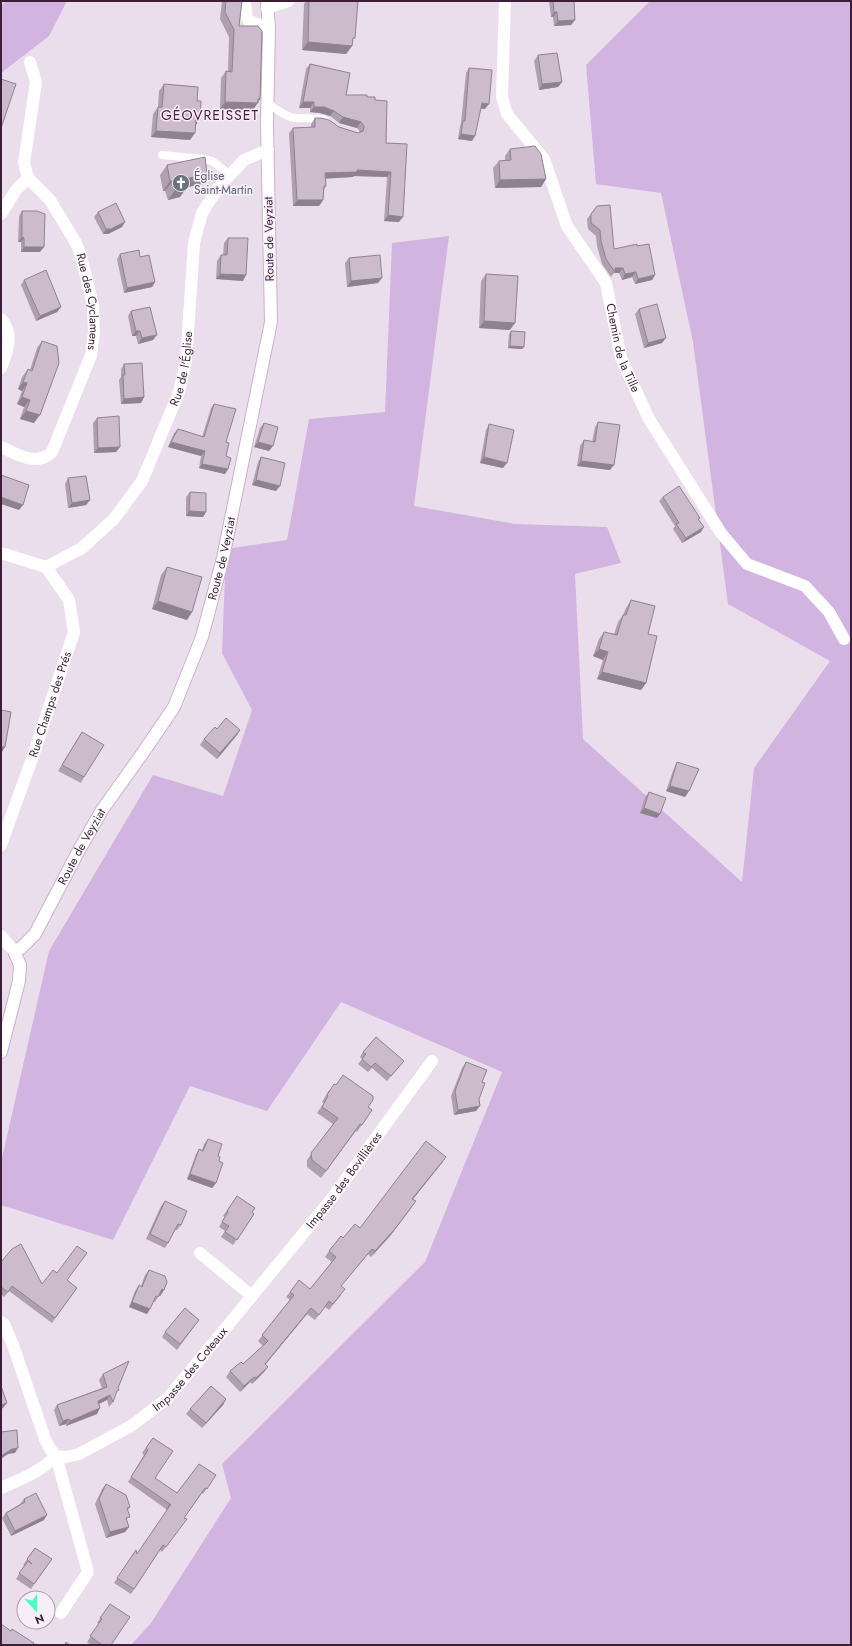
<svg xmlns="http://www.w3.org/2000/svg" width="852" height="1646" viewBox="0 0 852 1646" font-family="Jost,sans-serif">
<style>
.green{fill:#d2b4e0}
.lines{fill:none;stroke-linecap:round;stroke-linejoin:round}
.secondary-casing{stroke:#cdb0cb;stroke-width:14}
.lane{stroke:#fff;stroke-width:8}
.street{stroke:#fff;stroke-width:12}
.secondary{stroke:#fff;stroke-width:12}
.wall{fill:#afa0b0}
.shaded-wall{fill:#8f8290}
.building{fill:#ccbacd;stroke:#8f8290}
.labels{text-anchor:middle;dominant-baseline:central;stroke-width:3;stroke-linejoin:round;paint-order:stroke}
.worship-label{font-size:12px;fill:#5b616d;stroke:#f7eff8;text-anchor:start}
.street-label{font-size:12px;fill:#3d1e39;stroke:#f7eff8}
.quarter-label{font-size:14px;letter-spacing:1px;fill:#511848;stroke:#f7eff8}
</style>
<rect width="100%" height="100%" fill="#ebdeec"/>
<!-- green -->
<g class="green">
<path d="M 5,1 L 67,1 L 49,36 L 1,73 L 1,7 Z"/>
<path d="M 650,1 L 851,1 L 851,1645 L 131,1645 L 151,1623 L 231,1498 L 222,1464 L 425,1262 L 502,1072 L 341,1002 L 267,1111 L 190,1086 L 113,1240 L 1,1205 L 2,1158 L 49,951 L 153,775 L 223,796 L 252,710 L 222,653 L 226,549 L 287,540 L 309,419 L 385,412 L 392,243 L 449,236 L 414,506 L 515,524 L 607,527 L 621,563 L 575,574 L 583,739 L 742,882 L 754,768 L 830,661 L 728,604 L 693,342 L 661,193 L 596,184 L 586,65 Z"/>
</g>
<g class="lines">
<defs>
<g id="secondary">
<path id="s7" d="M 1,1052 L 19,981 L 20,965 L 14,951 L 21,948 L 35,934 L 78,852 L 102,810 L 142,754 L 174,707 L 202,637 L 223,558 L 271,322 L 267,124 L 269,28 L 267,1"/>
</g>
</defs>
<!-- secondary casing -->
<use href="#secondary" class="secondary-casing"/>
<!-- lane -->
<g class="lane">
<path d="M 269,104 C 277,110 286,117 296,118 C 306,119 315,117 325,120"/>
<path d="M 162,155 L 204,159 L 212,161 L 229,174"/>
</g>
<!-- street -->
<g class="street">
<path d="M 244,1 C 247,8 245,15 249,21 L 269,28"/>
<path id="s1" d="M 505,1 L 502,97 L 507,114 L 544,159 L 567,226 L 606,283 L 621,358 L 649,419 L 721,533 L 747,564 L 805,586 L 829,612 L 844,639"/>
<path d="M 267,8 L 288,1"/>
<path d="M 28,178 L 24,163 L 36,82 L 30,62"/>
<path id="s2" d="M 1,214 L 16,190 L 28,178 L 50,200 L 76,243 L 81,256 L 93,305 L 94,332 L 91,355 L 52,452 C 37,467 16,454 1,447"/>
<path d="M 1,319 C 15,334 7,352 1,368"/>
<path d="M 1,553 L 46,567"/>
<path id="s3" d="M 46,567 L 82,548 L 114,519 L 142,481 L 179,392 L 186,362 L 194,243 L 202,213 L 217,189 L 244,160 L 268,150"/>
<path id="s4" d="M 1,845 L 34,753 L 74,632 L 69,600 L 46,567"/>
<path d="M 1,936 L 14,951"/>
<path id="s5" d="M 252,1296 L 329,1202 L 432,1061"/>
<path id="s6" d="M 1,1322 L 4,1324 L 13,1345 L 45,1439 L 50,1449 L 56,1456 L 66,1457 L 79,1454 L 131,1426 L 168,1398 L 252,1296 L 200,1253"/>
<path d="M 1,1488 C 21,1479 40,1472 56,1456 L 88,1572 L 61,1613"/>
</g>
<!-- secondary -->
<use href="#secondary" class="secondary"/>
</g>
<!-- wall -->
<g class="wall">
<path d="M 222,1 L 242,1 L 239,26 L 260,99 L 253,110 L 220,109 L 221,78 L 226,71 L 228,71 L 229,37 L 220,19 Z"/>
<path d="M 306,1 L 358,1 L 352,46 L 346,54 L 302,50 L 304,4 Z"/>
<path d="M 549,1 L 574,1 L 575,20 L 571,25 L 554,26 L 553,17 L 551,17 Z"/>
<path d="M 538,55 L 562,82 L 558,87 L 539,90 L 534,61 Z"/>
<path d="M 310,64 L 346,95 L 367,97 L 375,100 L 386,143 L 407,144 L 399,222 L 384,221 L 387,177 L 354,176 L 353,177 L 326,178 L 326,186 L 324,190 L 323,200 L 319,206 L 293,206 L 289,133 L 293,128 L 311,127 L 311,124 L 315,118 L 339,127 L 358,133 L 360,132 L 357,128 L 339,123 L 330,116 L 320,113 L 310,112 L 310,108 L 299,108 L 306,69 Z"/>
<path d="M 469,68 L 485,109 L 480,108 L 472,141 L 458,139 L 460,126 L 461,123 L 466,73 Z"/>
<path d="M 164,84 L 197,101 L 200,119 L 195,126 L 190,140 L 151,137 L 153,114 L 158,107 L 159,91 Z"/>
<path d="M 510,149 L 546,179 L 541,187 L 495,188 L 493,168 L 499,161 L 505,160 L 505,156 Z"/>
<path d="M 167,165 L 207,174 L 200,185 L 187,187 L 180,197 L 168,200 L 165,191 L 163,191 L 160,175 Z"/>
<path d="M 22,211 L 40,252 L 21,252 L 21,242 L 18,242 L 19,216 Z"/>
<path d="M 98,212 L 122,227 L 108,234 L 103,234 L 94,217 Z"/>
<path d="M 591,214 L 614,249 L 637,246 L 655,275 L 652,280 L 635,284 L 632,277 L 622,280 L 619,273 L 614,273 L 611,277 L 602,264 L 597,246 L 596,236 L 588,229 L 587,219 Z"/>
<path d="M 228,238 L 246,275 L 243,281 L 216,279 L 217,261 L 221,255 L 223,255 L 224,243 Z"/>
<path d="M 120,254 L 140,257 L 155,282 L 152,287 L 124,293 L 117,259 Z"/>
<path d="M 349,258 L 378,283 L 347,287 L 345,263 Z"/>
<path d="M 486,274 L 510,330 L 479,328 L 481,281 Z"/>
<path d="M 24,280 L 61,307 L 57,312 L 36,321 L 21,285 Z"/>
<path d="M 639,309 L 662,343 L 644,348 L 635,314 Z"/>
<path d="M 131,311 L 153,340 L 138,344 L 136,336 L 132,336 L 128,316 Z"/>
<path d="M 511,331 L 524,347 L 522,349 L 508,348 L 509,334 Z"/>
<path d="M 42,341 L 34,423 L 20,419 L 24,407 L 17,404 L 22,391 L 18,389 L 22,377 L 28,369 L 30,370 L 37,348 Z"/>
<path d="M 124,364 L 144,397 L 141,403 L 121,404 L 119,380 L 121,377 L 121,369 Z"/>
<path d="M 214,404 L 226,442 L 226,456 L 228,469 L 225,474 L 199,468 L 201,456 L 168,447 L 174,433 L 178,429 L 202,437 L 211,408 Z"/>
<path d="M 97,418 L 120,447 L 116,452 L 94,453 L 93,423 Z"/>
<path d="M 598,422 L 610,470 L 577,466 L 580,446 L 584,440 L 592,442 L 595,427 Z"/>
<path d="M 264,423 L 269,451 L 254,447 L 260,428 Z"/>
<path d="M 489,424 L 503,468 L 480,463 L 486,430 Z"/>
<path d="M 261,457 L 276,491 L 252,485 L 258,462 Z"/>
<path d="M 68,478 L 90,500 L 86,505 L 68,508 L 65,484 Z"/>
<path d="M 190,492 L 206,512 L 203,517 L 186,516 L 186,497 Z"/>
<path d="M 663,497 L 700,518 L 699,520 L 701,532 L 682,543 L 673,529 L 675,526 L 659,501 Z"/>
<path d="M 167,567 L 192,612 L 187,620 L 152,609 L 161,575 Z"/>
<path d="M 631,600 L 648,634 L 646,683 L 641,690 L 597,679 L 603,660 L 593,656 L 599,639 L 604,632 L 614,634 L 618,622 L 623,615 L 626,608 Z"/>
<path d="M 217,729 L 240,730 L 237,735 L 217,759 L 200,745 L 204,739 Z"/>
<path d="M 82,732 L 84,777 L 81,783 L 58,771 Z"/>
<path d="M 677,762 L 689,791 L 685,797 L 666,791 L 674,768 Z"/>
<path d="M 649,792 L 660,814 L 657,818 L 640,813 L 645,797 Z"/>
<path d="M 363,1052 L 400,1066 L 387,1081 L 372,1068 L 368,1072 L 358,1064 L 362,1059 L 360,1057 Z"/>
<path d="M 466,1062 L 482,1082 L 476,1111 L 454,1115 L 451,1096 L 462,1068 Z"/>
<path d="M 329,1090 L 368,1107 L 372,1110 L 357,1132 L 356,1131 L 321,1178 L 307,1167 L 307,1160 L 333,1124 L 317,1113 L 324,1103 L 322,1102 Z"/>
<path d="M 208,1139 L 218,1156 L 216,1183 L 212,1188 L 187,1179 L 196,1154 L 199,1149 L 202,1150 L 204,1144 Z"/>
<path d="M 446,1157 L 413,1199 L 412,1207 L 390,1236 L 371,1257 L 368,1254 L 341,1286 L 341,1295 L 329,1310 L 325,1307 L 315,1320 L 307,1314 L 265,1364 L 268,1367 L 264,1372 L 252,1384 L 250,1382 L 240,1392 L 226,1377 L 230,1371 L 243,1364 L 263,1346 L 258,1341 L 290,1300 L 286,1297 L 290,1292 L 310,1289 L 332,1262 L 325,1257 L 329,1251 L 343,1238 L 360,1228 Z"/>
<path d="M 237,1196 L 252,1212 L 254,1214 L 233,1245 L 221,1237 L 225,1231 L 219,1227 L 225,1217 L 223,1216 Z"/>
<path d="M 165,1201 L 181,1225 L 177,1230 L 175,1230 L 168,1243 L 165,1248 L 146,1239 L 161,1206 Z"/>
<path d="M 1,1262 L 42,1284 L 67,1280 L 77,1288 L 52,1323 L 9,1291 L 4,1297 L 1,1294 Z"/>
<path d="M 149,1270 L 164,1290 L 160,1296 L 159,1295 L 155,1302 L 153,1302 L 147,1314 L 129,1307 L 135,1291 L 139,1285 L 141,1286 L 145,1275 Z"/>
<path d="M 199,1320 L 177,1350 L 162,1337 L 165,1332 Z"/>
<path d="M 103,1374 L 115,1395 L 113,1402 L 109,1407 L 107,1400 L 99,1404 L 97,1414 L 66,1426 L 66,1424 L 59,1426 L 54,1410 L 57,1405 L 102,1388 L 99,1380 Z"/>
<path d="M 226,1399 L 223,1405 L 202,1428 L 186,1414 L 190,1409 Z"/>
<path d="M 153,1438 L 155,1478 L 177,1493 L 216,1475 L 203,1494 L 202,1493 L 184,1518 L 183,1524 L 162,1552 L 160,1550 L 131,1594 L 114,1583 L 136,1550 L 137,1554 L 168,1509 L 166,1510 L 166,1509 L 128,1482 L 144,1455 L 142,1453 Z"/>
<path d="M 106,1484 L 130,1507 L 128,1510 L 127,1521 L 129,1527 L 125,1532 L 106,1538 L 95,1504 L 102,1489 Z"/>
<path d="M 24,1499 L 44,1520 L 11,1536 L 2,1518 L 6,1513 L 20,1504 Z"/>
<path d="M 35,1548 L 52,1559 L 31,1589 L 16,1579 L 24,1566 L 23,1565 Z"/>
<path d="M 110,1604 L 111,1645 L 91,1645 L 87,1642 L 99,1624 L 97,1623 Z"/>
</g>
<!-- shaded-wall -->
<g class="shaded-wall">
<path d="M 554,12 L 557,12 L 553,17 L 551,17 Z"/>
<path d="M 575,20 L 571,25 L 554,26 L 558,21 Z"/>
<path d="M 308,42 L 352,46 L 346,54 L 302,50 Z"/>
<path d="M 562,82 L 558,87 L 539,90 L 542,84 Z"/>
<path d="M 258,99 L 260,99 L 253,110 L 220,109 L 225,102 Z"/>
<path d="M 303,102 L 314,102 L 310,108 L 299,108 Z"/>
<path d="M 482,103 L 489,104 L 485,109 L 478,108 Z"/>
<path d="M 314,107 L 324,107 L 334,111 L 330,116 L 320,113 L 310,112 Z"/>
<path d="M 343,117 L 361,122 L 357,128 L 339,123 Z"/>
<path d="M 196,119 L 200,119 L 195,126 Z"/>
<path d="M 156,131 L 195,133 L 190,140 L 151,137 Z"/>
<path d="M 461,134 L 475,136 L 472,141 L 458,139 Z"/>
<path d="M 357,170 L 391,172 L 387,177 L 354,176 L 353,177 L 321,179 L 325,173 Z"/>
<path d="M 207,174 L 200,185 L 187,187 L 180,197 L 168,200 L 175,190 L 185,179 Z"/>
<path d="M 546,179 L 541,187 L 495,188 L 500,180 Z"/>
<path d="M 170,181 L 173,181 L 165,191 L 163,191 Z"/>
<path d="M 297,200 L 323,200 L 319,206 L 293,206 Z"/>
<path d="M 388,215 L 403,217 L 399,222 L 384,221 Z"/>
<path d="M 125,222 L 122,227 L 108,234 L 103,234 L 106,229 Z"/>
<path d="M 22,237 L 24,238 L 21,242 L 18,242 Z"/>
<path d="M 24,247 L 44,247 L 40,252 L 21,252 Z"/>
<path d="M 615,268 L 623,268 L 619,273 L 614,273 L 615,272 Z"/>
<path d="M 636,272 L 632,277 L 622,280 L 625,274 Z"/>
<path d="M 220,274 L 246,275 L 243,281 L 216,279 Z"/>
<path d="M 655,275 L 652,280 L 635,284 L 638,279 Z"/>
<path d="M 382,278 L 378,283 L 347,287 L 351,281 Z"/>
<path d="M 155,282 L 152,287 L 124,293 L 127,288 Z"/>
<path d="M 61,307 L 57,312 L 36,321 L 40,316 Z"/>
<path d="M 484,321 L 515,323 L 510,330 L 479,328 Z"/>
<path d="M 136,331 L 140,331 L 136,336 L 132,336 Z"/>
<path d="M 157,335 L 153,340 L 138,344 L 142,338 Z"/>
<path d="M 666,338 L 662,343 L 644,348 L 648,343 Z"/>
<path d="M 510,346 L 524,347 L 522,349 L 508,348 Z"/>
<path d="M 23,382 L 27,383 L 22,391 L 18,389 Z"/>
<path d="M 22,397 L 30,400 L 24,407 L 17,404 Z"/>
<path d="M 144,397 L 141,403 L 121,404 L 124,399 Z"/>
<path d="M 26,411 L 40,415 L 34,423 L 20,419 Z"/>
<path d="M 171,442 L 205,451 L 201,456 L 168,447 Z"/>
<path d="M 258,442 L 273,446 L 269,451 L 254,447 Z"/>
<path d="M 120,447 L 116,452 L 94,453 L 98,448 Z"/>
<path d="M 484,457 L 507,463 L 503,468 L 480,463 Z"/>
<path d="M 581,461 L 614,465 L 610,470 L 577,466 Z"/>
<path d="M 202,464 L 228,469 L 225,474 L 199,468 Z"/>
<path d="M 256,480 L 280,486 L 276,491 L 252,485 Z"/>
<path d="M 1,497 L 23,505 L 19,510 L 1,504 Z"/>
<path d="M 90,500 L 86,505 L 68,508 L 72,503 Z"/>
<path d="M 189,511 L 206,512 L 203,517 L 186,516 Z"/>
<path d="M 704,527 L 701,532 L 682,543 L 686,538 Z"/>
<path d="M 158,601 L 192,612 L 187,620 L 152,609 Z"/>
<path d="M 599,649 L 608,652 L 603,660 L 593,656 Z"/>
<path d="M 602,672 L 646,683 L 641,690 L 597,679 Z"/>
<path d="M 240,730 L 237,735 L 217,759 L 220,753 Z"/>
<path d="M 1,747 L 5,747 L 2,752 L 1,752 Z"/>
<path d="M 670,786 L 689,791 L 685,797 L 666,791 Z"/>
<path d="M 644,808 L 660,814 L 657,818 L 640,813 Z"/>
<path d="M 480,1106 L 476,1111 L 454,1115 L 458,1110 Z"/>
<path d="M 446,1157 L 442,1163 L 409,1204 L 412,1199 Z"/>
<path d="M 190,1174 L 216,1183 L 212,1188 L 187,1179 Z"/>
<path d="M 412,1207 L 390,1236 L 371,1257 L 375,1251 Z"/>
<path d="M 162,1289 L 164,1290 L 160,1296 L 158,1295 Z"/>
<path d="M 132,1302 L 150,1309 L 147,1314 L 129,1307 Z"/>
<path d="M 311,1308 L 307,1314 L 261,1370 L 265,1364 Z"/>
<path d="M 268,1367 L 264,1372 L 252,1384 L 256,1378 Z"/>
<path d="M 254,1377 L 250,1382 L 240,1392 L 244,1386 Z"/>
<path d="M 110,1395 L 107,1400 L 94,1406 L 98,1401 Z"/>
<path d="M 226,1399 L 223,1405 L 202,1428 L 206,1423 Z"/>
<path d="M 7,1403 L 3,1408 L 1,1409 L 1,1405 Z"/>
<path d="M 100,1408 L 97,1414 L 66,1426 L 70,1421 Z"/>
<path d="M 69,1419 L 66,1424 L 59,1426 L 63,1421 Z"/>
<path d="M 18,1448 L 15,1453 L 8,1454 L 1,1459 L 1,1456 L 12,1449 Z"/>
<path d="M 171,1504 L 168,1509 L 166,1510 L 169,1505 Z"/>
<path d="M 47,1515 L 44,1520 L 11,1536 L 15,1531 Z"/>
<path d="M 129,1527 L 125,1532 L 106,1538 L 110,1532 Z"/>
</g>
<!-- building -->
<g class="building">
<path d="M 226,1 L 242,1 L 239,26 L 258,26 L 262,31 L 260,99 L 258,99 L 258,103 L 225,102 L 226,71 L 232,72 L 234,30 L 225,12 Z"/>
<path d="M 309,1 L 358,1 L 355,38 L 353,38 L 352,46 L 308,42 Z"/>
<path d="M 553,1 L 574,1 L 575,20 L 558,21 L 557,12 L 554,12 Z"/>
<path d="M 557,53 L 562,82 L 542,84 L 538,55 Z"/>
<path d="M 310,64 L 350,73 L 346,95 L 367,95 L 367,97 L 375,97 L 375,100 L 387,101 L 386,143 L 407,144 L 403,217 L 388,215 L 391,172 L 357,170 L 357,172 L 325,173 L 326,186 L 324,186 L 323,200 L 297,200 L 293,128 L 315,127 L 315,118 L 321,118 L 329,120 L 339,127 L 358,133 L 363,131 L 364,128 L 364,126 L 361,122 L 343,117 L 334,111 L 324,107 L 314,107 L 314,102 L 303,102 Z"/>
<path d="M 469,68 L 492,70 L 489,104 L 482,103 L 475,136 L 461,134 L 463,121 L 465,121 Z"/>
<path d="M 1,79 L 16,84 L 1,128 Z"/>
<path d="M 164,84 L 198,87 L 197,101 L 201,101 L 200,119 L 196,119 L 195,133 L 156,131 L 158,107 L 162,107 Z"/>
<path d="M 535,146 L 541,154 L 546,179 L 500,180 L 499,161 L 511,160 L 510,149 Z"/>
<path d="M 205,157 L 207,174 L 185,179 L 187,186 L 175,190 L 173,181 L 170,181 L 167,165 Z"/>
<path d="M 116,203 L 125,222 L 111,229 L 106,229 L 98,212 Z"/>
<path d="M 610,205 L 614,249 L 637,244 L 637,246 L 649,244 L 655,275 L 638,279 L 636,272 L 625,274 L 623,268 L 615,268 L 615,272 L 606,259 L 601,241 L 600,230 L 591,223 L 591,214 L 597,206 Z"/>
<path d="M 22,211 L 37,211 L 45,214 L 44,247 L 24,247 L 24,238 L 22,237 Z"/>
<path d="M 228,238 L 248,238 L 246,275 L 220,274 L 221,255 L 227,255 Z"/>
<path d="M 139,250 L 140,257 L 149,255 L 155,282 L 127,288 L 120,254 Z"/>
<path d="M 380,255 L 382,278 L 351,281 L 349,258 Z"/>
<path d="M 46,270 L 61,307 L 40,316 L 24,280 Z"/>
<path d="M 486,274 L 518,276 L 515,323 L 484,321 Z"/>
<path d="M 657,304 L 666,338 L 648,343 L 639,309 Z"/>
<path d="M 150,307 L 157,335 L 142,338 L 140,331 L 136,331 L 131,311 Z"/>
<path d="M 511,331 L 525,332 L 524,347 L 510,346 Z"/>
<path d="M 42,341 L 57,346 L 59,363 L 40,415 L 26,411 L 30,400 L 22,397 L 27,383 L 23,382 L 28,369 L 32,371 Z"/>
<path d="M 142,363 L 144,397 L 124,399 L 123,375 L 125,375 L 124,364 Z"/>
<path d="M 214,404 L 236,409 L 226,442 L 229,443 L 226,456 L 231,458 L 228,469 L 202,464 L 205,451 L 171,442 L 178,429 L 204,437 Z"/>
<path d="M 119,416 L 120,447 L 98,448 L 97,418 Z"/>
<path d="M 598,422 L 620,425 L 614,465 L 581,461 L 584,440 L 595,442 Z"/>
<path d="M 264,423 L 278,427 L 273,446 L 258,442 Z"/>
<path d="M 489,424 L 514,430 L 507,463 L 484,457 Z"/>
<path d="M 261,457 L 285,463 L 280,486 L 256,480 Z"/>
<path d="M 1,475 L 29,485 L 23,505 L 1,497 Z"/>
<path d="M 86,476 L 90,500 L 72,503 L 68,478 Z"/>
<path d="M 679,486 L 700,518 L 698,519 L 704,527 L 686,538 L 676,524 L 679,523 L 663,497 Z"/>
<path d="M 190,492 L 206,493 L 206,512 L 189,511 Z"/>
<path d="M 167,567 L 202,577 L 192,612 L 158,601 Z"/>
<path d="M 631,600 L 655,606 L 648,634 L 657,636 L 646,683 L 602,672 L 608,652 L 599,649 L 604,632 L 617,635 L 623,615 L 626,615 Z"/>
<path d="M 1,710 L 11,712 L 5,747 L 1,747 Z"/>
<path d="M 226,718 L 240,730 L 220,753 L 204,739 L 215,727 L 217,729 Z"/>
<path d="M 82,732 L 104,745 L 84,777 L 62,765 Z"/>
<path d="M 677,762 L 699,769 L 689,791 L 670,786 Z"/>
<path d="M 649,792 L 666,798 L 660,814 L 644,808 Z"/>
<path d="M 376,1037 L 404,1061 L 391,1076 L 375,1063 L 371,1067 L 362,1059 L 366,1054 L 363,1052 Z"/>
<path d="M 466,1062 L 487,1070 L 482,1082 L 485,1083 L 479,1099 L 480,1106 L 458,1110 L 455,1091 Z"/>
<path d="M 343,1075 L 373,1096 L 373,1100 L 368,1107 L 372,1110 L 362,1125 L 360,1124 L 326,1171 L 312,1160 L 311,1153 L 338,1118 L 322,1107 L 328,1096 L 327,1095 L 334,1084 L 336,1085 Z"/>
<path d="M 208,1139 L 222,1144 L 218,1156 L 220,1157 L 219,1161 L 223,1163 L 216,1183 L 190,1174 L 199,1149 L 203,1151 Z"/>
<path d="M 426,1141 L 446,1157 L 412,1199 L 416,1201 L 394,1230 L 375,1251 L 372,1249 L 341,1286 L 345,1289 L 333,1304 L 329,1301 L 319,1315 L 311,1308 L 265,1364 L 268,1367 L 256,1378 L 254,1377 L 244,1386 L 230,1371 L 241,1362 L 243,1364 L 268,1341 L 262,1335 L 294,1295 L 290,1292 L 299,1280 L 310,1289 L 336,1257 L 329,1251 L 341,1236 L 343,1238 L 355,1224 L 360,1228 Z"/>
<path d="M 237,1196 L 255,1208 L 252,1212 L 254,1214 L 237,1240 L 225,1232 L 229,1226 L 222,1222 L 228,1212 L 227,1211 Z"/>
<path d="M 165,1201 L 187,1211 L 181,1225 L 178,1224 L 168,1243 L 150,1234 Z"/>
<path d="M 21,1244 L 42,1284 L 53,1270 L 57,1273 L 77,1246 L 87,1253 L 67,1280 L 77,1288 L 55,1318 L 12,1286 L 8,1292 L 1,1287 L 1,1262 L 12,1249 Z"/>
<path d="M 149,1270 L 165,1276 L 167,1282 L 164,1290 L 162,1289 L 158,1297 L 156,1296 L 150,1309 L 132,1302 L 139,1285 L 142,1287 Z"/>
<path d="M 185,1308 L 199,1320 L 180,1344 L 165,1332 Z"/>
<path d="M 129,1361 L 118,1388 L 119,1390 L 117,1391 L 113,1402 L 110,1395 L 98,1401 L 100,1408 L 70,1421 L 69,1419 L 63,1421 L 57,1405 L 107,1387 L 103,1374 Z"/>
<path d="M 1,1386 L 7,1403 L 1,1405 Z"/>
<path d="M 211,1386 L 226,1399 L 206,1423 L 190,1409 Z"/>
<path d="M 17,1430 L 18,1448 L 12,1449 L 1,1456 L 1,1432 Z"/>
<path d="M 153,1438 L 173,1451 L 155,1478 L 177,1493 L 199,1464 L 216,1475 L 207,1489 L 205,1488 L 184,1518 L 187,1519 L 166,1547 L 163,1545 L 134,1589 L 117,1578 L 136,1550 L 137,1554 L 171,1504 L 169,1505 L 170,1504 L 131,1477 L 148,1450 L 146,1448 Z"/>
<path d="M 106,1484 L 126,1495 L 130,1507 L 127,1508 L 130,1517 L 126,1518 L 129,1527 L 110,1532 L 99,1499 Z"/>
<path d="M 36,1493 L 47,1515 L 15,1531 L 6,1513 L 25,1502 L 24,1499 Z"/>
<path d="M 35,1548 L 52,1559 L 34,1584 L 19,1573 L 28,1561 L 32,1564 L 27,1559 Z"/>
<path d="M 110,1604 L 130,1617 L 111,1645 L 102,1645 L 90,1636 L 102,1619 L 100,1618 Z"/>
<path d="M 1,1624 L 11,1631 L 12,1629 L 34,1643 L 33,1645 L 1,1645 Z"/>
<path d="M 66,1642 L 70,1645 L 65,1645 Z"/>
</g>
<!-- icons -->
<defs>
<symbol id="church-disc" viewBox="-11 -11 22 22"><circle r="9.5" fill="#6b7280" stroke="#f7eff8"/><path d="M-1.2-6h2.4v3.5h3.3v2.4h-3.3V6h-2.4V-.1h-3.3v-2.4h3.3Z" fill="#fff"/></symbol>
</defs>
<g fill-rule="evenodd">
<use href="#church-disc" x="171" y="173" width="20" height="20"/>
</g>
<g class="labels">
<!-- worship labels -->
<g class="worship-label">
<text x="194" y="176">Église<tspan x="194" dy="14">Saint-Martin</tspan></text>
</g>
<!-- street labels -->
<g class="street-label">
<text transform="translate(269 239) rotate(-91)">Route de Veyziat</text>
<text stroke="none"><textPath href="#s2" startOffset="187">Rue des Cyclamens</textPath></text>
<text stroke="none"><textPath href="#s1" startOffset="379">Chemin de la Tille</textPath></text>
<text stroke="none"><textPath href="#s3" startOffset="251">Rue de l'Église</textPath></text>
<text stroke="none"><textPath href="#s7" startOffset="555">Route de Veyziat</textPath></text>
<text stroke="none"><textPath href="#s4" startOffset="149">Rue Champs des Prés</textPath></text>
<text stroke="none"><textPath href="#s7" startOffset="231">Route de Veyziat</textPath></text>
<text stroke="none"><textPath href="#s5" startOffset="148">Impasse des Bovillières</textPath></text>
<text stroke="none"><textPath href="#s6" startOffset="311">Impasse des Coteaux</textPath></text>
</g>
<!-- quarter labels -->
<g class="quarter-label">
<text x="210" y="115">GÉOVREISSET</text>
</g>
</g>
<!-- border -->
<rect width="852" height="1646" fill="none" stroke="#3d1e39" stroke-width="4"/>
<!-- north arrow -->
<g transform="translate(36 1610) rotate(159)"><circle r="19" fill="#f7eff8" stroke="#ad9bac"/>
<path d="M0-3L7 15L0 10L-7 15Z" fill="#49ffc0"/>
<text y="-6" font-size="11" font-weight="bold" text-anchor="middle" fill="#3d1e39">N</text>
</g>
</svg>
